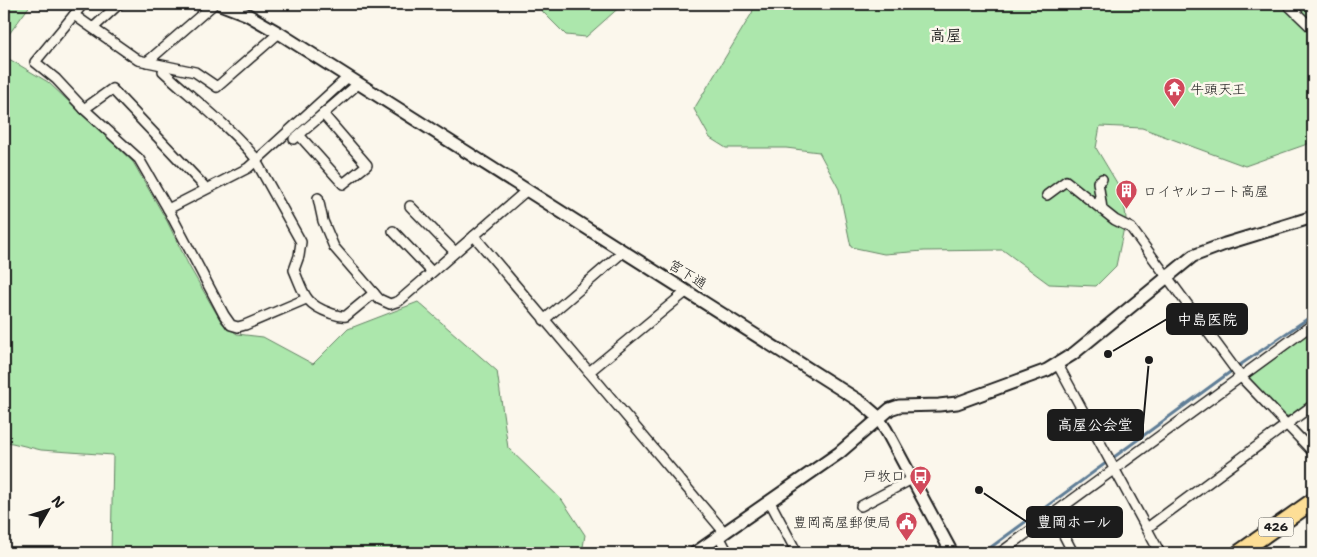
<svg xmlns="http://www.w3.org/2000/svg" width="1317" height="557" viewBox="0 0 1317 557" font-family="'Shantell Sans','Klee One',sans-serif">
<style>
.green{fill:#ace7ac;stroke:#648264}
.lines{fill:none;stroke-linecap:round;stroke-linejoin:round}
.stream{stroke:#5e7d96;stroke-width:3}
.minor-casing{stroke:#1c1c1c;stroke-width:12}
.tertiary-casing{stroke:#1c1c1c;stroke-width:15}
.trunk-casing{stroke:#1c1c1c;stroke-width:19}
.minor{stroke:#fbf7ec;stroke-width:9}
.tertiary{stroke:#fbf7ec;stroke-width:11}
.trunk{stroke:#fdde96;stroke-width:15}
.labels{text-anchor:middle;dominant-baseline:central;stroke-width:5;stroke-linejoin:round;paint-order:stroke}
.shield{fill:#fbf7ec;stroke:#5f5e5a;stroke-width:1}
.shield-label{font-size:12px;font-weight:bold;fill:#1c1c1c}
.poi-label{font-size:14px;fill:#1c1c1c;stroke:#fbf7ec;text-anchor:start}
.street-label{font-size:14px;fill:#1c1c1c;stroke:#fbf7ec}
.quarter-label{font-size:16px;font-weight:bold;fill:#1c1c1c;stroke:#fbf7ec}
.leader{fill:none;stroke:#1c1c1c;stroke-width:2}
.callout-dot{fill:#1c1c1c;stroke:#fbf7ec;stroke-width:2}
.callout{fill:#1c1c1c;stroke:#1c1c1c;stroke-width:2}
.callout-label{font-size:15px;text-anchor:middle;font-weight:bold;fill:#fff}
</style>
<rect width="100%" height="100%" fill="#fbf7ec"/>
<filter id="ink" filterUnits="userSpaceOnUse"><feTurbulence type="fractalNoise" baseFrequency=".02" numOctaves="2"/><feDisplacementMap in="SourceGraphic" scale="10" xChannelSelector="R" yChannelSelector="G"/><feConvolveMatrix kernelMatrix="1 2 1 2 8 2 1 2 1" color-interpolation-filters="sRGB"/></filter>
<g filter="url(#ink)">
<!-- green -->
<g class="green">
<path d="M 4,4 L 31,4 L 4,41 Z"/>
<path d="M 538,4 L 623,4 L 586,37 L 566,35 L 543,12 Z"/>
<path d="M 755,4 L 1313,4 L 1313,142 L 1245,166 L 1142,128 L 1100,126 L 1096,148 L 1123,193 L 1126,218 L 1116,266 L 1096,286 L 1049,284 L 1003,250 L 924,251 L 884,254 L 851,247 L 839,189 L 819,152 L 786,148 L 726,148 L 710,138 L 694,109 L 752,13 Z"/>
<path d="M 4,56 L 48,82 L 133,162 L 167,221 L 189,266 L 222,323 L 237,334 L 263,337 L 313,364 L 348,329 L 418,302 L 497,371 L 508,448 L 562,500 L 585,535 L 582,553 L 111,553 L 113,455 L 41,450 L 4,441 Z"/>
<path d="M 1313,329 L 1313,399 L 1291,416 L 1284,416 L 1249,382 L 1250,375 Z"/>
</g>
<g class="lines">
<!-- stream -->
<path class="stream" d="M 983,553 L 1237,367 L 1313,315"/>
<defs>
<g id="minor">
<path d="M 83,4 L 35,62 L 56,79 L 84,109 L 139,159 L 168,209 L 224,315 L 231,325 L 238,327 L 245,325 L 306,299"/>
<path d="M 1287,4 L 1313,29"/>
<path d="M 74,15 L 138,60 L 195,72 L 217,87 L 279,33"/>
<path d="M 93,28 L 119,4"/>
<path d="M 147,62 L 214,4"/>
<path d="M 163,71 C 194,100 230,126 257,160"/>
<path d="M 84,109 L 112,89 L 204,186"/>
<path d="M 299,135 L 343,184 L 367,165 L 323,114"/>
<path d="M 294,139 L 358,84"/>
<path d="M 256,161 L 301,242 L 299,256 L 294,270 C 304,293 304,304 330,313 C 336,315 340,317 346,316 L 374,293"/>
<path d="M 1102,179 L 1098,182 L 1102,209"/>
<path d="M 1047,195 L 1066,181 L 1115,220 L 1131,228 L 1241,377 L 1313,452"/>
<path d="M 318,198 L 323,221 L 334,247 L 379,299 L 390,304 L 399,301 L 527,190"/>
<path d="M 410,206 L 455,252"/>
<path d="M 168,209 L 248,168 L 348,77"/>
<path d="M 393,231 L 432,272"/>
<path d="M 474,236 L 589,372 L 687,291"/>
<path d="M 544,320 L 624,251"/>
<path d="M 1058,365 L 1160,553"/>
<path d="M 589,372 L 725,533"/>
<path d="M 770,502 L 797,553"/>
<path d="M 861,506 L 912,479"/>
<path d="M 1147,528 L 1313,405"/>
<path d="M 719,536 L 728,553"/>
<path d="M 1000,553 L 1053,514"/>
<path d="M 1073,553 L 1053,514 L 1313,324"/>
</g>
<g id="tertiary">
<path d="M 220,4 L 246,14 L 279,33 L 861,402 L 876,415 L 886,430 L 952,553"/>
<path d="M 695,553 L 839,453 L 890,409 L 899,406 L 939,405 L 957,403 L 1047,370 L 1073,354 L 1193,256 L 1225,244 L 1313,217"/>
</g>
<path id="trunk" d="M 1239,553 L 1313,501"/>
</defs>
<!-- minor casing -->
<use href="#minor" class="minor-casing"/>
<!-- tertiary casing -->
<use href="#tertiary" class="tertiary-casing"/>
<!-- trunk casing -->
<use href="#trunk" class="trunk-casing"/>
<!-- minor -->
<use href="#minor" class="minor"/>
<!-- tertiary -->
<use href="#tertiary" class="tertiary"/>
<!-- trunk -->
<use href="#trunk" class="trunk"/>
</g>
</g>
<!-- icons -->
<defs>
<symbol id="temple-pin" viewBox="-11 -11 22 30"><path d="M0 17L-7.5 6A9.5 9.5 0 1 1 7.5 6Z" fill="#d1495b" stroke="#fbf7ec"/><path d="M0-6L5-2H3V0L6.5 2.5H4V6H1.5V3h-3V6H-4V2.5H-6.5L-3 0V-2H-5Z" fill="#fff"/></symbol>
<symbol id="building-pin" viewBox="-11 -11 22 30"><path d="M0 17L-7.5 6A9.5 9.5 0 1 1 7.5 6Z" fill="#d1495b" stroke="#fbf7ec"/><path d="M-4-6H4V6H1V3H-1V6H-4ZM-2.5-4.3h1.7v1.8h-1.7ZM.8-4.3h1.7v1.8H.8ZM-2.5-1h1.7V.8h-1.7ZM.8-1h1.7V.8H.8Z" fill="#fff"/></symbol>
<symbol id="bus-pin" viewBox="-11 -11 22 30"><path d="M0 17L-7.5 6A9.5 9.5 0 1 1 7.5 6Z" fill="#d1495b" stroke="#fbf7ec"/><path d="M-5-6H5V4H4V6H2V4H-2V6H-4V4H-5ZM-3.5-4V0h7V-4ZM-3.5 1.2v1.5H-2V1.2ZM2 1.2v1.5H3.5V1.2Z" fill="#fff"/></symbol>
<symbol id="civic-pin" viewBox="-11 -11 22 30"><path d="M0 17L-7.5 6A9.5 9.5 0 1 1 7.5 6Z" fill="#d1495b" stroke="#fbf7ec"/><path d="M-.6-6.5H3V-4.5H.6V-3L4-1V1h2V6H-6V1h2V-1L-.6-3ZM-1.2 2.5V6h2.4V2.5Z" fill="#fff"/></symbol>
</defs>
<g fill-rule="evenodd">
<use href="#temple-pin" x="1162" y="76" width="25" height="34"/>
<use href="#building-pin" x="1114" y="178" width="25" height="34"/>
<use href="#bus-pin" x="908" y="464" width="25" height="34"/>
<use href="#civic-pin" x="894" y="510" width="25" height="34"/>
</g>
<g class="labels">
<!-- shield labels -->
<rect class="shield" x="1258.5" y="517.5" width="35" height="19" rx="4"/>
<g class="shield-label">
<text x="1276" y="527">426</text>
</g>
<!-- poi labels -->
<g class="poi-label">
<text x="1190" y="89">牛頭天王</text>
<text x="1143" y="191">ロイヤルコート高屋</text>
<text x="905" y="476" text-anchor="end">戸牧口</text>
<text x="891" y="522" text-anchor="end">豊岡高屋郵便局</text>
</g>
<!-- street labels -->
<g class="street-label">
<text transform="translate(688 274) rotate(32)">宮下通</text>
</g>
<!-- quarter labels -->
<g class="quarter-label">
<text x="946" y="35">高屋</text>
</g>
</g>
<!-- callouts -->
<path class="leader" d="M1108 354L1167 319M1149 360L1143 425M979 490L1027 522"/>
<g class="callout-dot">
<circle cx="1108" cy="354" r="5"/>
<circle cx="1149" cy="360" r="5"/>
<circle cx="979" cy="490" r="5"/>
</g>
<g class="callout">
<rect x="1167" y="304" width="80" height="30" rx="5"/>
<rect x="1048" y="410" width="95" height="30" rx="5"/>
<rect x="1027" y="507" width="95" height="30" rx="5"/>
</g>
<g class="callout-label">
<text x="1207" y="325">中島医院</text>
<text x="1095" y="430">高屋公会堂</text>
<text x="1074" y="527">豊岡ホール</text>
</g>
<!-- margin -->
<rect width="1317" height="557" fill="none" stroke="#fbf7ec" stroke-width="20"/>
<rect x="10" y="10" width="1297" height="537" fill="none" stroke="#1c1c1c" stroke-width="2" filter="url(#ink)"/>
<!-- north arrow -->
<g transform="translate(48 510) rotate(51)" stroke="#fbf7ec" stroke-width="4" paint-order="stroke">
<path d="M0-4L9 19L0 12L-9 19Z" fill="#1c1c1c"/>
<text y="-8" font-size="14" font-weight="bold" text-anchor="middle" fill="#1c1c1c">N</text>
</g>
</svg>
